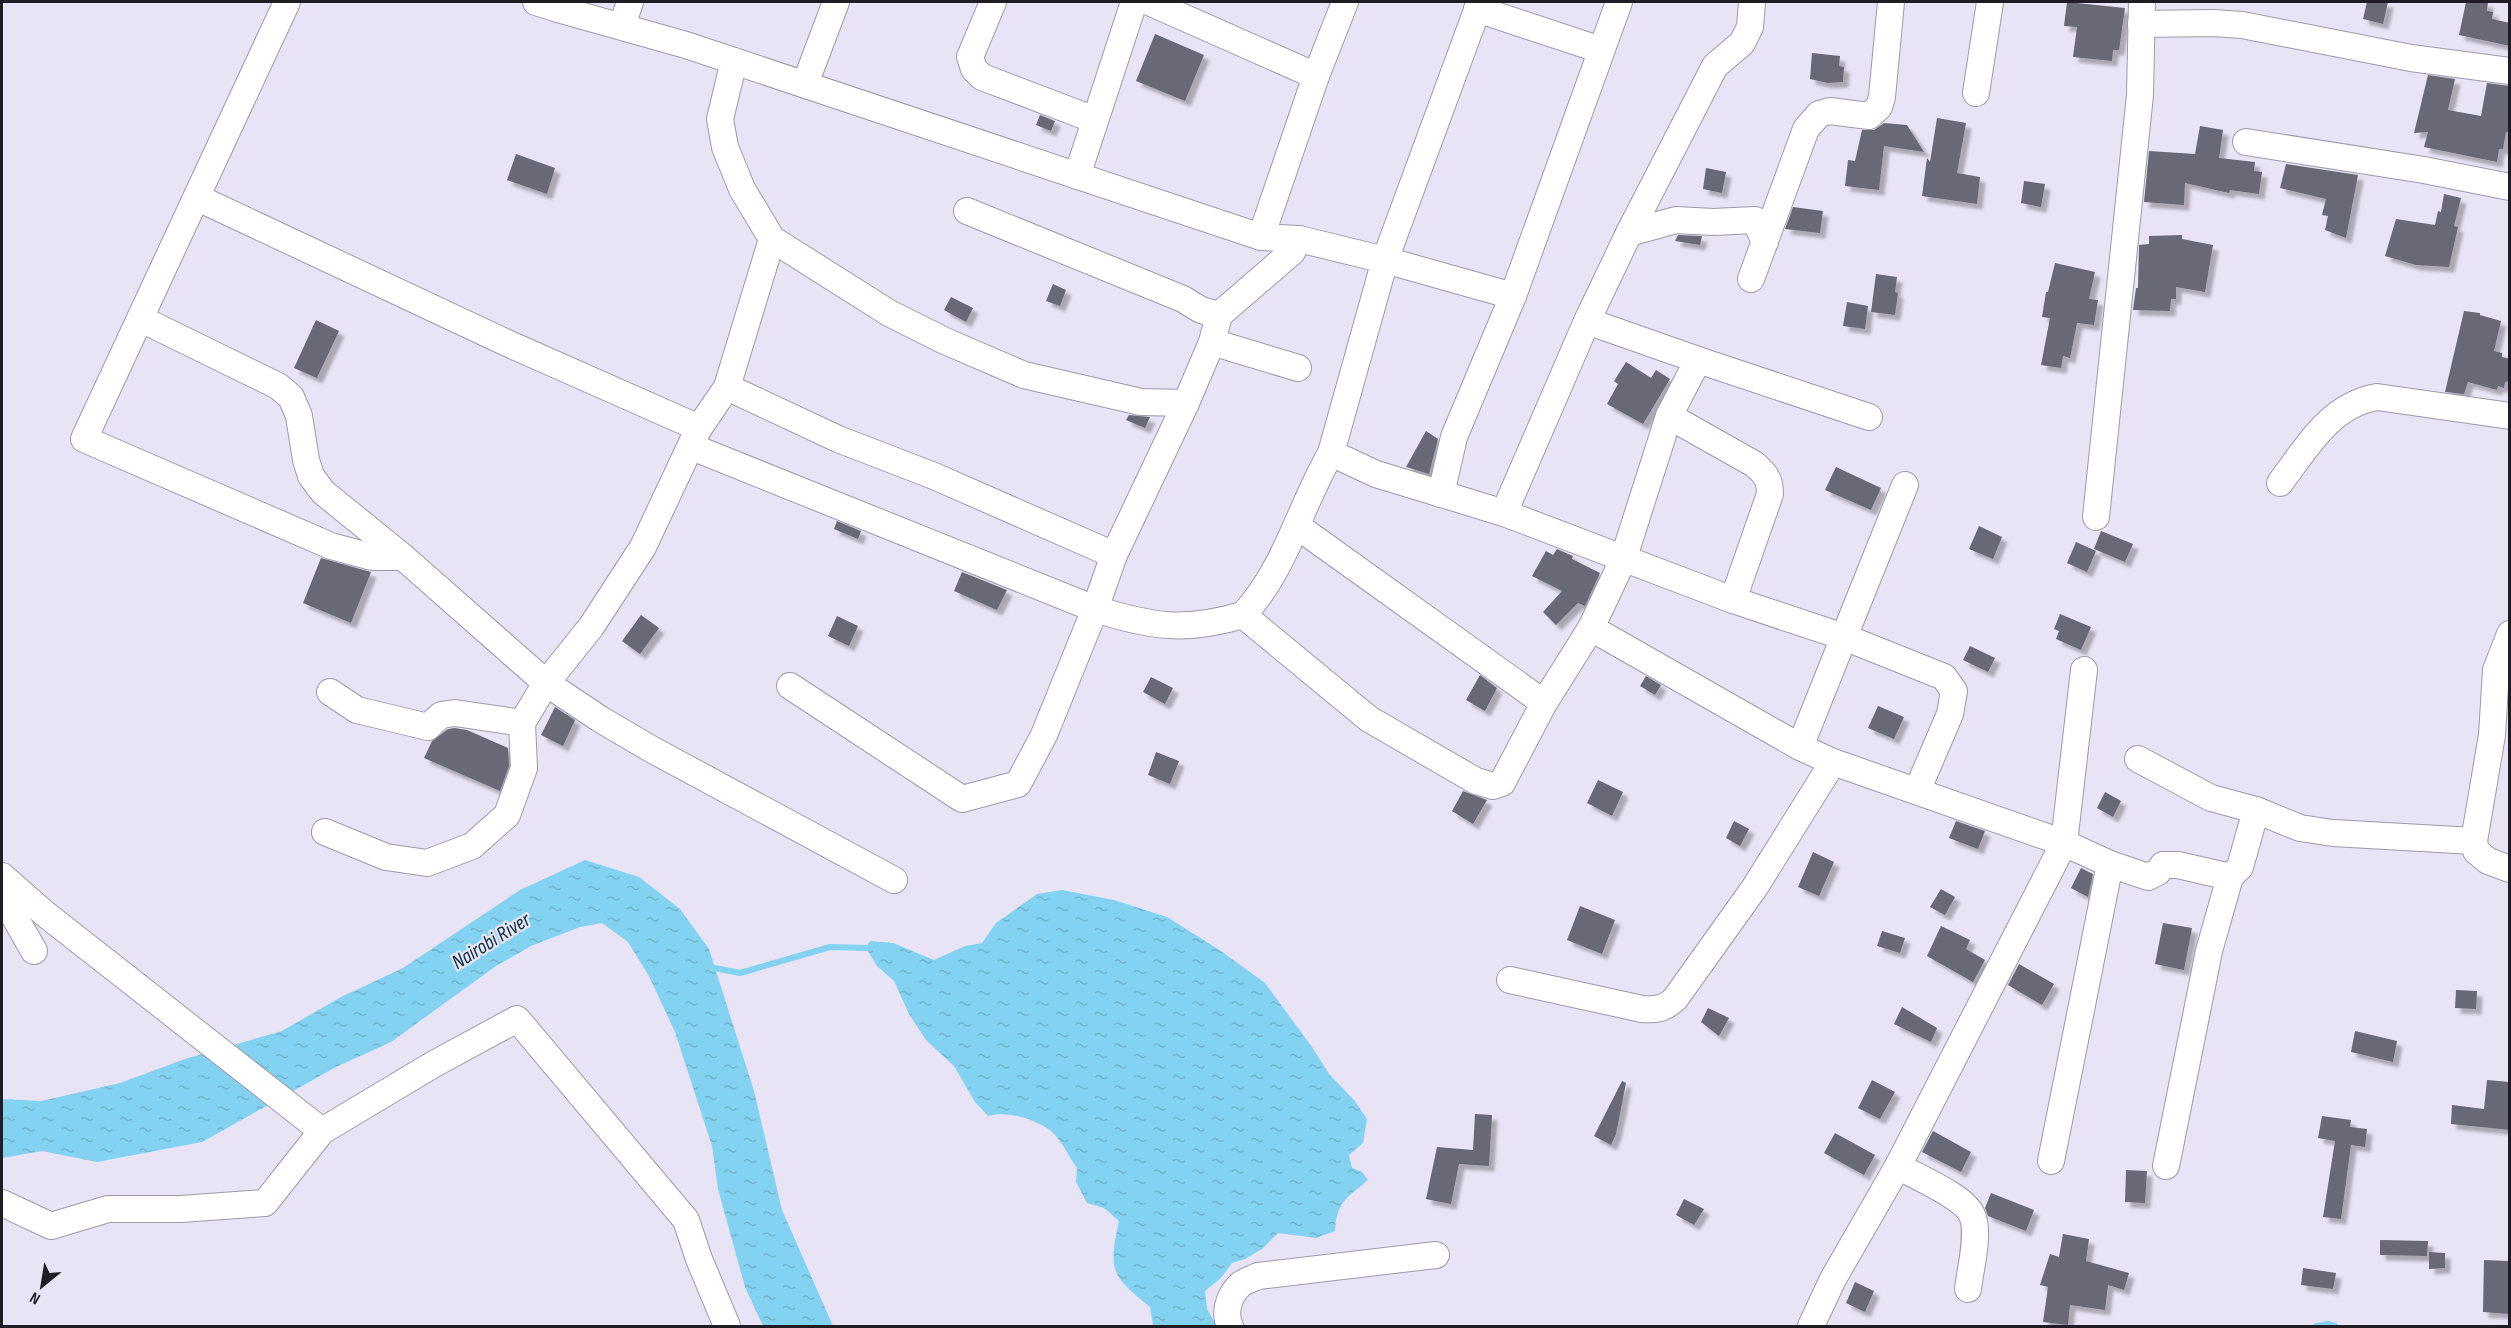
<svg xmlns="http://www.w3.org/2000/svg" width="2511" height="1328" viewBox="0 0 2511 1328" font-family="'Sofia Sans Condensed',sans-serif">
<style>
.water{fill:url(#water-ripples)}
.lines{fill:none;stroke-linecap:round;stroke-linejoin:round}
.stream{stroke:#83d2f1;stroke-width:6}
.building{fill:#676776;filter:url(#shadow)}
.minor-casing{stroke:#9e99a8;stroke-width:28}
.minor{stroke:#fff;stroke-width:26}
.labels{text-anchor:middle;dominant-baseline:central;stroke-width:4.5;stroke-linejoin:round;paint-order:stroke}
.water-label{font-size:21px;font-style:italic;fill:#0a303d;stroke:#e9e4f5}
</style>
<defs>
<pattern id="water-ripples" width="26" height="14" patternUnits="userSpaceOnUse" patternTransform="scale(1.5)"><rect width="26" height="14" fill="#83d2f1"/><path d="M2 4q2-2 4 0t4 0M15 11q2-2 4 0t4 0" fill="none" stroke="#71b4ce"/></pattern>
<filter id="shadow"><feDropShadow dx="5.5" dy="5.5" stdDeviation="1.5" flood-color="#0004"/></filter>
</defs>
<rect width="100%" height="100%" fill="#e9e4f5"/>
<!-- water -->
<g class="water">
<path d="M 585,860 L 639,877 L 680,909 L 709,949 L 754,1091 L 782,1210 L 833,1326 L 763,1326 L 745,1287 L 718,1189 L 712,1146 L 675,1032 L 649,976 L 628,942 L 602,923 L 580,927 L 531,946 L 496,966 L 391,1042 L 336,1067 L 202,1142 L 97,1162 L 42,1151 L 2,1158 L 2,1099 L 41,1101 L 120,1083 L 185,1059 L 282,1031 L 341,997 L 403,968 L 520,890 Z"/>
<path d="M 1062,890 L 1114,900 L 1167,917 L 1221,951 L 1265,983 L 1312,1047 L 1329,1074 L 1354,1100 L 1367,1119 L 1363,1143 L 1349,1155 L 1352,1168 L 1362,1172 L 1368,1180 C 1346,1199 1337,1201 1335,1231 L 1316,1238 L 1278,1233 L 1262,1249 L 1245,1259 L 1232,1263 L 1221,1278 L 1205,1291 L 1207,1309 L 1217,1326 L 1153,1326 L 1150,1307 C 1111,1275 1108,1271 1119,1221 L 1104,1208 L 1087,1203 L 1076,1182 L 1077,1168 C 1069,1157 1062,1141 1052,1132 C 1038,1120 1007,1110 988,1116 L 975,1102 L 954,1066 L 926,1040 L 909,1014 L 894,981 L 877,966 L 866,948 L 870,941 L 893,943 L 934,960 L 965,946 L 982,943 L 996,923 L 1037,894 Z"/>
</g>
<g class="lines">
<!-- stream -->
<g class="stream">
<path d="M 709,967 L 740,973 L 830,947 L 866,948"/>
<path d="M 2316,1326 L 2328,1324 L 2335,1326"/>
</g>
</g>
<!-- building -->
<g class="building">
<path d="M 2067,2 L 2125,8 L 2119,50 L 2113,50 L 2112,61 L 2073,57 L 2077,27 L 2064,26 Z"/>
<path d="M 2367,2 L 2388,2 L 2383,24 L 2363,19 Z"/>
<path d="M 2466,2 L 2488,2 L 2487,11 L 2493,12 L 2492,19 L 2510,23 L 2510,46 L 2459,35 Z"/>
<path d="M 1155,34 L 1204,55 L 1185,101 L 1136,81 Z"/>
<path d="M 1812,53 L 1840,56 L 1839,66 L 1844,67 L 1843,82 L 1828,83 L 1810,79 Z"/>
<path d="M 2428,75 L 2455,79 L 2448,110 L 2481,116 L 2487,83 L 2510,86 L 2510,132 L 2506,132 L 2503,149 L 2499,149 L 2497,162 L 2424,147 L 2428,132 L 2414,133 Z"/>
<path d="M 1040,115 L 1055,121 L 1051,131 L 1036,125 Z"/>
<path d="M 1937,118 L 1966,123 L 1957,173 L 1980,177 L 1977,204 L 1922,196 L 1927,158 L 1930,162 Z"/>
<path d="M 1884,123 L 1907,125 L 1924,152 L 1884,146 L 1879,190 L 1845,186 L 1848,160 L 1855,161 L 1862,130 L 1874,130 Z"/>
<path d="M 2200,126 L 2223,130 L 2219,158 L 2255,162 L 2254,171 L 2262,172 L 2259,194 L 2230,190 L 2229,193 L 2185,183 L 2184,205 L 2144,202 L 2149,151 L 2195,154 Z"/>
<path d="M 516,154 L 555,168 L 547,194 L 507,180 Z"/>
<path d="M 2286,164 L 2358,175 L 2346,238 L 2325,230 L 2328,216 L 2322,215 L 2326,199 L 2280,188 Z"/>
<path d="M 1706,168 L 1726,172 L 1722,193 L 1703,189 Z"/>
<path d="M 2024,181 L 2045,184 L 2041,207 L 2021,203 Z"/>
<path d="M 2444,194 L 2461,198 L 2454,226 L 2458,227 L 2449,267 L 2416,265 L 2385,256 L 2396,219 L 2435,225 L 2438,211 L 2441,212 Z"/>
<path d="M 1793,207 L 1823,211 L 1820,233 L 1785,229 Z"/>
<path d="M 1678,235 L 1702,236 L 1700,245 L 1675,241 Z"/>
<path d="M 2182,235 L 2182,239 L 2213,245 L 2205,292 L 2176,287 L 2176,299 L 2171,299 L 2170,311 L 2133,310 L 2136,288 L 2138,288 L 2139,245 L 2149,244 L 2149,236 Z"/>
<path d="M 2055,263 L 2095,272 L 2089,299 L 2098,300 L 2094,325 L 2077,323 L 2070,358 L 2063,356 L 2061,368 L 2041,365 L 2050,318 L 2042,317 L 2046,292 L 2048,292 Z"/>
<path d="M 1876,274 L 1897,277 L 1895,292 L 1898,293 L 1895,315 L 1871,312 Z"/>
<path d="M 1053,284 L 1066,290 L 1060,306 L 1046,301 Z"/>
<path d="M 951,297 L 973,308 L 966,322 L 944,310 Z"/>
<path d="M 1847,302 L 1868,306 L 1865,329 L 1843,326 Z"/>
<path d="M 2464,311 L 2480,313 L 2480,315 L 2501,321 L 2494,351 L 2502,353 L 2502,357 L 2510,359 L 2510,381 L 2505,382 L 2504,388 L 2498,386 L 2497,390 L 2468,382 L 2464,394 L 2445,392 Z"/>
<path d="M 316,320 L 339,331 L 317,378 L 294,368 Z"/>
<path d="M 1626,362 L 1651,378 L 1656,370 L 1670,379 L 1643,424 L 1607,404 L 1618,384 L 1614,381 Z"/>
<path d="M 1129,415 L 1150,417 L 1145,428 L 1126,420 Z"/>
<path d="M 1426,431 L 1438,439 L 1429,474 L 1406,467 Z"/>
<path d="M 1836,467 L 1881,488 L 1871,510 L 1825,490 Z"/>
<path d="M 837,521 L 861,531 L 858,539 L 834,529 Z"/>
<path d="M 1979,526 L 2002,537 L 1993,559 L 1969,549 Z"/>
<path d="M 2101,531 L 2133,544 L 2125,562 L 2094,549 Z"/>
<path d="M 2076,542 L 2096,551 L 2087,572 L 2067,563 Z"/>
<path d="M 1557,549 L 1573,556 L 1572,559 L 1600,573 L 1585,606 L 1578,603 L 1556,625 L 1543,612 L 1562,591 L 1532,576 L 1546,551 L 1553,555 Z"/>
<path d="M 321,558 L 371,572 L 351,623 L 303,603 Z"/>
<path d="M 962,572 L 1007,590 L 997,610 L 954,591 Z"/>
<path d="M 2060,614 L 2091,627 L 2081,650 L 2056,639 L 2059,631 L 2054,629 Z"/>
<path d="M 641,615 L 659,628 L 640,654 L 622,641 Z"/>
<path d="M 837,616 L 858,626 L 849,646 L 828,636 Z"/>
<path d="M 1970,646 L 1995,658 L 1988,672 L 1963,660 Z"/>
<path d="M 1480,675 L 1497,688 L 1485,711 L 1466,700 Z"/>
<path d="M 1646,676 L 1661,685 L 1655,695 L 1640,686 Z"/>
<path d="M 1151,677 L 1173,688 L 1165,704 L 1143,692 Z"/>
<path d="M 1878,706 L 1904,717 L 1894,739 L 1868,728 Z"/>
<path d="M 555,707 L 575,720 L 563,746 L 541,735 Z"/>
<path d="M 455,728 L 467,730 L 508,748 L 509,766 L 500,791 L 424,758 L 432,741 L 448,729 Z"/>
<path d="M 1156,752 L 1179,761 L 1170,784 L 1148,775 Z"/>
<path d="M 1598,780 L 1623,792 L 1612,816 L 1587,803 Z"/>
<path d="M 1463,791 L 1487,800 L 1473,824 L 1452,811 Z"/>
<path d="M 2105,792 L 2121,801 L 2113,817 L 2097,808 Z"/>
<path d="M 1734,821 L 1749,829 L 1740,846 L 1726,838 Z"/>
<path d="M 1956,821 L 1985,831 L 1978,849 L 1949,838 Z"/>
<path d="M 1813,852 L 1834,862 L 1819,896 L 1798,887 Z"/>
<path d="M 2081,868 L 2093,874 L 2088,897 L 2071,888 Z"/>
<path d="M 1941,889 L 1955,897 L 1945,915 L 1930,907 Z"/>
<path d="M 1580,906 L 1615,920 L 1602,954 L 1567,940 Z"/>
<path d="M 2163,923 L 2192,928 L 2184,970 L 2155,964 Z"/>
<path d="M 1941,926 L 1970,940 L 1966,949 L 1985,960 L 1973,982 L 1927,956 Z"/>
<path d="M 1882,931 L 1905,938 L 1900,953 L 1877,946 Z"/>
<path d="M 2019,964 L 2054,984 L 2042,1005 L 2008,985 Z"/>
<path d="M 2456,990 L 2477,991 L 2476,1009 L 2455,1008 Z"/>
<path d="M 1902,1007 L 1937,1028 L 1931,1042 L 1894,1024 Z"/>
<path d="M 1708,1008 L 1729,1018 L 1719,1036 L 1701,1022 Z"/>
<path d="M 2355,1031 L 2397,1041 L 2393,1062 L 2351,1052 Z"/>
<path d="M 1872,1080 L 1895,1092 L 1880,1119 L 1858,1108 Z"/>
<path d="M 2487,1080 L 2510,1082 L 2510,1130 L 2451,1124 L 2452,1105 L 2484,1109 Z"/>
<path d="M 1622,1081 L 1626,1083 L 1616,1134 L 1611,1145 L 1594,1136 Z"/>
<path d="M 1475,1114 L 1492,1115 L 1489,1166 L 1459,1164 L 1451,1204 L 1426,1199 L 1437,1147 L 1473,1150 Z"/>
<path d="M 2322,1116 L 2351,1120 L 2350,1127 L 2367,1129 L 2365,1147 L 2351,1145 L 2341,1219 L 2323,1217 L 2335,1141 L 2318,1138 Z"/>
<path d="M 1933,1131 L 1971,1152 L 1961,1172 L 1922,1152 Z"/>
<path d="M 1835,1133 L 1875,1155 L 1864,1175 L 1824,1153 Z"/>
<path d="M 2126,1170 L 2147,1171 L 2145,1203 L 2125,1202 Z"/>
<path d="M 1991,1193 L 2034,1210 L 2026,1231 L 1988,1216 L 1985,1208 Z"/>
<path d="M 1684,1199 L 1704,1209 L 1694,1225 L 1676,1215 Z"/>
<path d="M 2063,1234 L 2089,1239 L 2086,1261 L 2129,1273 L 2124,1290 L 2108,1285 L 2105,1310 L 2070,1305 L 2068,1325 L 2043,1322 L 2048,1287 L 2040,1285 L 2050,1254 L 2059,1257 Z"/>
<path d="M 2380,1240 L 2428,1241 L 2427,1256 L 2380,1255 Z"/>
<path d="M 2429,1252 L 2445,1253 L 2445,1268 L 2429,1269 Z"/>
<path d="M 2484,1260 L 2509,1261 L 2510,1314 L 2483,1312 Z"/>
<path d="M 2303,1268 L 2336,1273 L 2333,1289 L 2301,1285 Z"/>
<path d="M 1855,1282 L 1874,1291 L 1865,1312 L 1846,1303 Z"/>
</g>
<g class="lines">
<defs>
<g id="minor">
<path d="M 287,2 L 84,439 L 331,546 L 372,557 L 403,557"/>
<path d="M 536,2 L 558,9"/>
<path d="M 560,2 L 558,9 L 686,45 L 1261,237 L 1316,76 L 1149,2"/>
<path d="M 993,2 L 970,57 L 974,69 L 982,77 L 1095,120"/>
<path d="M 1480,2 L 1385,260 L 1331,453 L 1376,474 L 1504,513 L 1733,600"/>
<path d="M 1477,9 L 1601,50"/>
<path d="M 2141,24 L 2213,23 L 2242,25 L 2411,58 L 2510,71"/>
<path d="M 622,26 L 630,2"/>
<path d="M 734,61 L 720,119 L 725,147 L 742,189 L 772,239 L 889,313 L 945,341 L 1024,375 L 1141,402 L 1186,403"/>
<path d="M 1316,76 L 1345,2"/>
<path d="M 805,84 L 836,2"/>
<path d="M 1976,93 L 1990,2"/>
<path d="M 2246,142 L 2424,170 L 2510,187"/>
<path d="M 1077,176 L 1134,2"/>
<path d="M 198,198 L 507,343 L 699,428 L 727,387 L 772,239"/>
<path d="M 967,211 L 1183,299 L 1201,310 L 1219,315"/>
<path d="M 1629,233 L 1676,220 L 1713,222 L 1755,220 L 1765,242"/>
<path d="M 1299,239 L 1385,260 L 1513,296"/>
<path d="M 1751,279 L 1806,129 L 1819,114 L 1830,111 L 1869,116 L 1879,107 L 1882,97 L 1891,2"/>
<path d="M 141,319 L 278,386 L 291,397 L 299,416 L 306,460 L 311,476 L 323,492 L 403,557 L 546,683 L 600,719 L 651,749 L 894,880"/>
<path d="M 1587,321 L 1698,360 L 1669,416 L 1623,560 L 1591,628 L 1800,747 L 1833,762 L 2064,843 L 2110,864 L 2148,877 L 2158,872 L 2163,865 L 2178,865 L 2230,877 L 2240,867 L 2256,810 L 2300,828 L 2333,833 L 2474,841 L 2492,735 L 2496,670 L 2510,634"/>
<path d="M 1212,342 L 1298,368"/>
<path d="M 1698,360 L 1869,417"/>
<path d="M 727,387 L 838,439 L 934,476 L 1114,555"/>
<path d="M 1669,416 L 1754,464 C 1765,473 1770,479 1770,494 L 1733,600 L 1844,637 L 1800,747"/>
<path d="M 692,447 L 1095,609 C 1152,627 1185,632 1243,615 L 1369,719 L 1476,781 L 1493,786 L 1502,783 L 1544,703 L 1591,628"/>
<path d="M 2280,483 C 2307,447 2330,405 2377,397 L 2510,416"/>
<path d="M 1905,485 L 1844,637 L 1944,677 L 1954,691 L 1950,714 L 1917,791"/>
<path d="M 1441,494 L 1454,437 L 1513,296 L 1619,2"/>
<path d="M 1504,513 L 1587,321 L 1629,233 L 1715,66 L 1742,43 L 1750,27 L 1752,2"/>
<path d="M 2096,517 L 2140,95 L 2142,2"/>
<path d="M 1297,526 L 1544,703"/>
<path d="M 1243,615 C 1286,569 1300,506 1331,453"/>
<path d="M 790,686 L 962,799 L 1018,784 L 1044,735 L 1095,609 L 1114,555 L 1186,403 L 1212,342 L 1219,315 L 1292,252 L 1299,239 L 1261,237"/>
<path d="M 330,692 L 357,710 L 428,727 L 441,715 L 455,713 L 522,723"/>
<path d="M 2138,759 L 2211,798 L 2256,810"/>
<path d="M 325,832 L 386,857 L 427,863 L 472,846 L 507,815 L 524,768 L 522,723 L 546,683 L 591,627 L 643,547 L 697,432"/>
<path d="M 2474,841 L 2476,851 L 2488,861 L 2510,869"/>
<path d="M 2,876 L 44,913 L 322,1131"/>
<path d="M 2,895 L 34,951"/>
<path d="M 1510,980 L 1642,1009 C 1656,1010 1664,1009 1675,999 L 1755,887 L 1833,762"/>
<path d="M 2051,1161 L 2110,864"/>
<path d="M 1898,1166 C 1916,1177 1964,1196 1972,1215 C 1980,1233 1970,1270 1968,1289"/>
<path d="M 2166,1166 L 2209,951 L 2230,877"/>
<path d="M 2,1203 L 51,1226 L 108,1209 L 181,1209 L 265,1203 L 322,1131 L 434,1064 L 517,1019 L 686,1220 L 699,1259 L 727,1326"/>
<path d="M 1230,1326 C 1224,1314 1228,1296 1240,1285 C 1244,1281 1252,1279 1258,1276 L 1436,1255"/>
<path d="M 1811,1326 L 1833,1279 L 1898,1166 L 2064,843 L 2084,670"/>
</g>
</defs>
<!-- minor casing -->
<use href="#minor" class="minor-casing"/>
<!-- minor -->
<use href="#minor" class="minor"/>
</g>
<g class="labels">
<!-- water labels -->
<g class="water-label">
<text transform="translate(491 941) rotate(-32)">Nairobi River</text>
</g>
</g>
<!-- border -->
<rect width="2511" height="1328" fill="none" stroke="#1f1d23" stroke-width="6"/>
<!-- north arrow -->
<g transform="translate(42 1286) rotate(210)" stroke="#e9e4f5" stroke-width="4.5" paint-order="stroke">
<path d="M0-4.5L10 22L0 15L-10 22Z" fill="#1f1d23"/>
<text y="-9" font-size="16" font-weight="bold" text-anchor="middle" fill="#1f1d23">N</text>
</g>
</svg>
